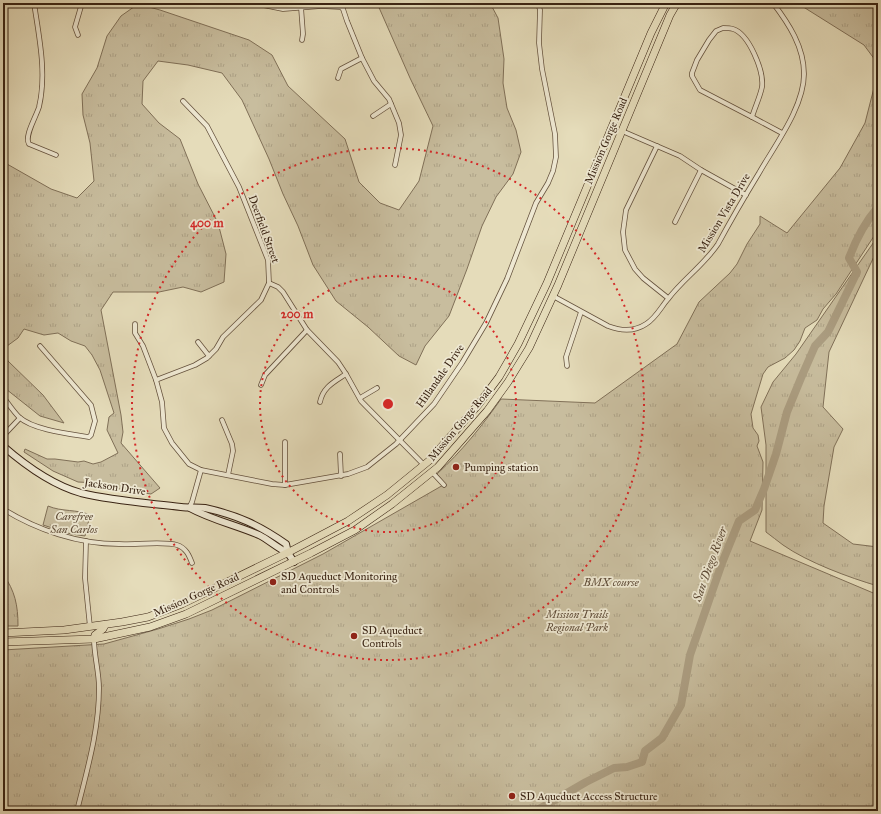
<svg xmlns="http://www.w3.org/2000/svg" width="881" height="814" viewBox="0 0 881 814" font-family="'IM FELL Great Primer',serif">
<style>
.grass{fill:url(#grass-tufts);stroke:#807058}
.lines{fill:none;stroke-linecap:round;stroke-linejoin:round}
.river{stroke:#ab9d81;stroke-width:8}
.minor-casing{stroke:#64513d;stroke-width:5.5}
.secondary-casing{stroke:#392313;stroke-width:8}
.primary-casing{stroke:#392313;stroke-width:8}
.minor{stroke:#eee8d2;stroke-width:4}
.secondary{stroke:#eee8d2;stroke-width:6}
.primary{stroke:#e5dcba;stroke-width:7}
.ring{fill:none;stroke:#d62828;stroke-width:2;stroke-dasharray:2 4}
.poi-dot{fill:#8f2418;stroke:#eee8d2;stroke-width:1.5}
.labels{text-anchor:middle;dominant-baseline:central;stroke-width:3.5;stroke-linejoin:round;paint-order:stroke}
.street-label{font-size:11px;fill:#392313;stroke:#eee8d2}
.poi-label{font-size:11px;fill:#392313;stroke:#eee8d2;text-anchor:start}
.park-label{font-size:11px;font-style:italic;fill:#5d4a36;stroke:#eee8d2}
.water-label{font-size:12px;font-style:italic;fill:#5b4834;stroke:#eee8d2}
.centre{fill:#d62828;stroke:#eee8d2;stroke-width:2}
.ring-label{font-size:12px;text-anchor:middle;font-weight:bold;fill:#d62828;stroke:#eee8d2;stroke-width:3.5;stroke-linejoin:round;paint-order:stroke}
</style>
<defs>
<pattern id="grass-tufts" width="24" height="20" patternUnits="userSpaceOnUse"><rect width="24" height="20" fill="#c8bd9e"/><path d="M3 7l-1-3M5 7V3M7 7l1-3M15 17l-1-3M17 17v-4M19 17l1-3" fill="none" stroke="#ada287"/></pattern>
</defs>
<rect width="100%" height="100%" fill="#e5dcba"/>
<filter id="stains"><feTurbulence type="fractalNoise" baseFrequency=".005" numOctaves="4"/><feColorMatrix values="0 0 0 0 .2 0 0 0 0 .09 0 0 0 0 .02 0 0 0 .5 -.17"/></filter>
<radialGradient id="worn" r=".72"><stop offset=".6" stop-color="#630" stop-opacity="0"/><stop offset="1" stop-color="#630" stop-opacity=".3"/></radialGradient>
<!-- grass -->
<g class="grass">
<path d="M 377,3 L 490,3 L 498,18 L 504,59 L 503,83 L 507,108 L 516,130 L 521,152 L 513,174 L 496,197 L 482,226 L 467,269 L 449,316 L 425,346 L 416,365 L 399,356 L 368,327 L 336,301 L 313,265 L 298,226 L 283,194 L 269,159 L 242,100 L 222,73 L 188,65 L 158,61 L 143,81 L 142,104 L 159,123 L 180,139 L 198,184 L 218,223 L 226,254 L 224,282 L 201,292 L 183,287 L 159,292 L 113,292 L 101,310 L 121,415 L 123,432 L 121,443 L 160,488 L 151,494 L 113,488 L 98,483 L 78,482 L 53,471 L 24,452 L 25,449 L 47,459 L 55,459 L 78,462 L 84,461 L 93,464 L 101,462 L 118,453 L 107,430 L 109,417 L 114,413 L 100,370 L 92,355 L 85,346 L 71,341 L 58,333 L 44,335 L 24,329 L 18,338 L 3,349 L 3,166 L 7,164 L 51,189 L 77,198 L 94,181 L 90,143 L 83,115 L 82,94 L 97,68 L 107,36 L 121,16 L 138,4 L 160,10 L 249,40 L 272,55 L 288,86 L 345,139 L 359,182 L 380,203 L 399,210 L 419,181 L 433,126 L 410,78 Z"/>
<path d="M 797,3 L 878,3 L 878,64 L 864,45 Z"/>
<path d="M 878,72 L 878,230 L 836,294 L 823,309 L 817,320 L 805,328 L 800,341 L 794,350 L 785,358 L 768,367 L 763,374 L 751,414 L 753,428 L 758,435 L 759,441 L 757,446 L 763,462 L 762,510 L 750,541 L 878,595 L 878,811 L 3,811 L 3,650 L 104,644 L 158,629 L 189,619 L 212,610 L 323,554 L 445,484 L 437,474 C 462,451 482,426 501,399 L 595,403 L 677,344 L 699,302 L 730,273 L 737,264 L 747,244 L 760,224 L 760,216 L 787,233 L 840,168 L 865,123 Z"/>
<path d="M 878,236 L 878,248 L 829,352 L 823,407 L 843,429 L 834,447 L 824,506 L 823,523 L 853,544 L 878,547 L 878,586 C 850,578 807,562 783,545 C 777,541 772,536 766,532 L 766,445 L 761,407 L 773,382 L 796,354 Z"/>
<path d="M 3,350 L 8,361 L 43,395 L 64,423 L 40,416 L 6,389 L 3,384 Z"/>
<path d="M 48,506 C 62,512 77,509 90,515 L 85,536 L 71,534 L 43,525 Z"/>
<path d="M 3,574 C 15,591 18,605 18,626 L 3,626 L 3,615 L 5,610 L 3,593 Z"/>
</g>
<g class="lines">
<!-- river -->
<path class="river" d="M 534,811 L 541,808 L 586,782 L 614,768 L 627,767 L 642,762 L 645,751 L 662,738 L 681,705 L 690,655 L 722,563 L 739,521 L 755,510 L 764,489 L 776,454 L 787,412 L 801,378 L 815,346 L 828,332 L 857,272 L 849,258 C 856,239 865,222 878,207"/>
<defs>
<g id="minor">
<path d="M 34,3 C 39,37 47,73 39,107 C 36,117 24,136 29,144 L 56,155"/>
<path d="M 253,3 L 283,9 L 321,6 L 341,7 L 343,9 L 347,21 L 362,58 L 374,81 L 389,99 L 399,123 L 401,135 L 395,165"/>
<path d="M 301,7 L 303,34 L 302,40"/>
<path d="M 723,28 C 726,28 730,28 733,29 C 749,34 764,71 762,87 C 760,97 755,107 752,117 L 700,90 L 692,76 L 692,73 L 697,60 L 709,40 L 716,31 Z"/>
<path d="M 78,35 L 75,27 L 82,3"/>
<path d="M 338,78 L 341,69 L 362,58"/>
<path d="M 373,116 L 391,104"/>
<path d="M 752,117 L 782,133"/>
<path d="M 622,131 L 680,156 L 701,170 L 746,195"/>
<path d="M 657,146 L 626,210 L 623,232 L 625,250 L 635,269 L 643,278 L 668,298"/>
<path d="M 675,222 L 701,170"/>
<path d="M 269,283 L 278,287 L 283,292 L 307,330 L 338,362 L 346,374 L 361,401 L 424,465"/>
<path d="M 553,296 L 608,326 C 621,331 634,332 646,324 C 656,318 661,307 668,299 C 683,279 704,265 718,244 C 731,220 745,196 759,173 C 775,145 804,107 804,74 C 804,47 789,24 773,3"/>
<path d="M 135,324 L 135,333 L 143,346 L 156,380 L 162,402 L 164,428 L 172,443 L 189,464 L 201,470 L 272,484 L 285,485 L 348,474 L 367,467 L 396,444 L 434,404 L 462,363 L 486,323 L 507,279 L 536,203 L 548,183 L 553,171 L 556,157 L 555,134 L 542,69 L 539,43 L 540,10 L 538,3"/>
<path d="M 198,342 L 209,356"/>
<path d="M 567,366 L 566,357 L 581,312"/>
<path d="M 156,380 L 195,365 L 207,358 L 216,349 L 223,337 L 261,300 L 269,283 L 268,260 L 239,187 L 207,126 L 183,101"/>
<path d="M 261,385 L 265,375 L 307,330"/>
<path d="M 3,397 C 8,403 13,411 19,417 C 33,430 70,434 89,437 L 91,435 L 95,421 L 91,405 L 40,346"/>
<path d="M 360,398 L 377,388"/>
<path d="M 320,402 C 323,387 334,382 346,374"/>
<path d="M 222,420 L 232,444 L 233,451 L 228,475"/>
<path d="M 3,436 L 20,418"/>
<path d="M 340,454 L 341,476"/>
<path d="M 432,472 L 444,485"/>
<path d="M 285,485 L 285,442"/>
<path d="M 189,508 L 192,502 L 201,470"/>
<path d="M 3,509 C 37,530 78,544 119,544 C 133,545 165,541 177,545 C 186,548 189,555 192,563"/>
<path d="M 86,541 L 85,578 L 90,627"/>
<path d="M 77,811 C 87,770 99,731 99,688 C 99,672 94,655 94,639"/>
</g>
<g id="secondary">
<path d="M 3,446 C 26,466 52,485 81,493 C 114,501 148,503 181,507 C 189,508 197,507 205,508 C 237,515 259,525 286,544 L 288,553 L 294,562"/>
<path d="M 190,508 C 212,520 236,525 259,535 C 269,540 277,548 288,553"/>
</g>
<g id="primary">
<path d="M 3,633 L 64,630 L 122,622 L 148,617 L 182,604 L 291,551 L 348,521 L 387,495 L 430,460 L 478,405 L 499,377 L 518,344 L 547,283 L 651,33 L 666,3"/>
<path d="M 94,639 L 95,635 L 103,629 L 105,625"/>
<path d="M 3,642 L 94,639 L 150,627 L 186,614 L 311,553 L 355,530 L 392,504 L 438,467 L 487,411 L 508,382 L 529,348 L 558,285 L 670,15 L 677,3"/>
</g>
</defs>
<!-- minor casing -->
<use href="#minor" class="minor-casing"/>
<!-- secondary casing -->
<use href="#secondary" class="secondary-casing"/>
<!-- primary casing -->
<use href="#primary" class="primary-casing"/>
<!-- minor -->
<use href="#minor" class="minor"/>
<!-- secondary -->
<use href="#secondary" class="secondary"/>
<!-- primary -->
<use href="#primary" class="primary"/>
</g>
<!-- distance rings -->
<g class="ring">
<circle cx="388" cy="404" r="128"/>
<circle cx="388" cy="404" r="256"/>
</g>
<!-- markers -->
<g class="poi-dot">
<circle cx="456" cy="467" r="4"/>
<circle cx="273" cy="582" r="4"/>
<circle cx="354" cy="636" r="4"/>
<circle cx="512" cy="796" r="4"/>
</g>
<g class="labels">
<!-- street labels -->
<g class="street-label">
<text transform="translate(606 141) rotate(-67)">Mission Gorge Road</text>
<text transform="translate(724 213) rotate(-59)">Mission Vista Drive</text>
<text transform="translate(264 229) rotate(70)">Deerfield Street</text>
<text transform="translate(440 376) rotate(-55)">Hillandale Drive</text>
<text transform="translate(460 424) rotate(-50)">Mission Gorge Road</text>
<text transform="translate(115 487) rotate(9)">Jackson Drive</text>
<text transform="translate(196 595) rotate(-24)">Mission Gorge Road</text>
</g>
<!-- poi labels -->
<g class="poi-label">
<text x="464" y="467">Pumping station</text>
<text x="281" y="576">SD Aqueduct Monitoring<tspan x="281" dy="13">and Controls</tspan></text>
<text x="362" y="630">SD Aqueduct<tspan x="362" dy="13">Controls</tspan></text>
<text x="520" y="796">SD Aqueduct Access Structure</text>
</g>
<!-- park labels -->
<g class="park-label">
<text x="74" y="516">Carefree<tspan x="74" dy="13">San Carlos</tspan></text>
<text x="611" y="582">BMX course</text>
<text x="577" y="614">Mission Trails<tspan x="577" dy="13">Regional Park</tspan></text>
</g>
<!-- water labels -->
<g class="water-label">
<text transform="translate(710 564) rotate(-70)">San Diego River</text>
</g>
</g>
<circle cx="388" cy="404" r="6" class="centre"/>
<g class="ring-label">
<text x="207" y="227">400 m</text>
<text x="297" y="318">200 m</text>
</g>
<!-- margin -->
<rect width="881" height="814" fill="none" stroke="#e5dcba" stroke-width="16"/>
<rect x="4" y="4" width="873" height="806" fill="none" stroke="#392313" stroke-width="2"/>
<rect x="8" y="8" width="865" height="798" fill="none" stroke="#392313"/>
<rect width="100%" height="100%" filter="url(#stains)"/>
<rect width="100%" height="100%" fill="url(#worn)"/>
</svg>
